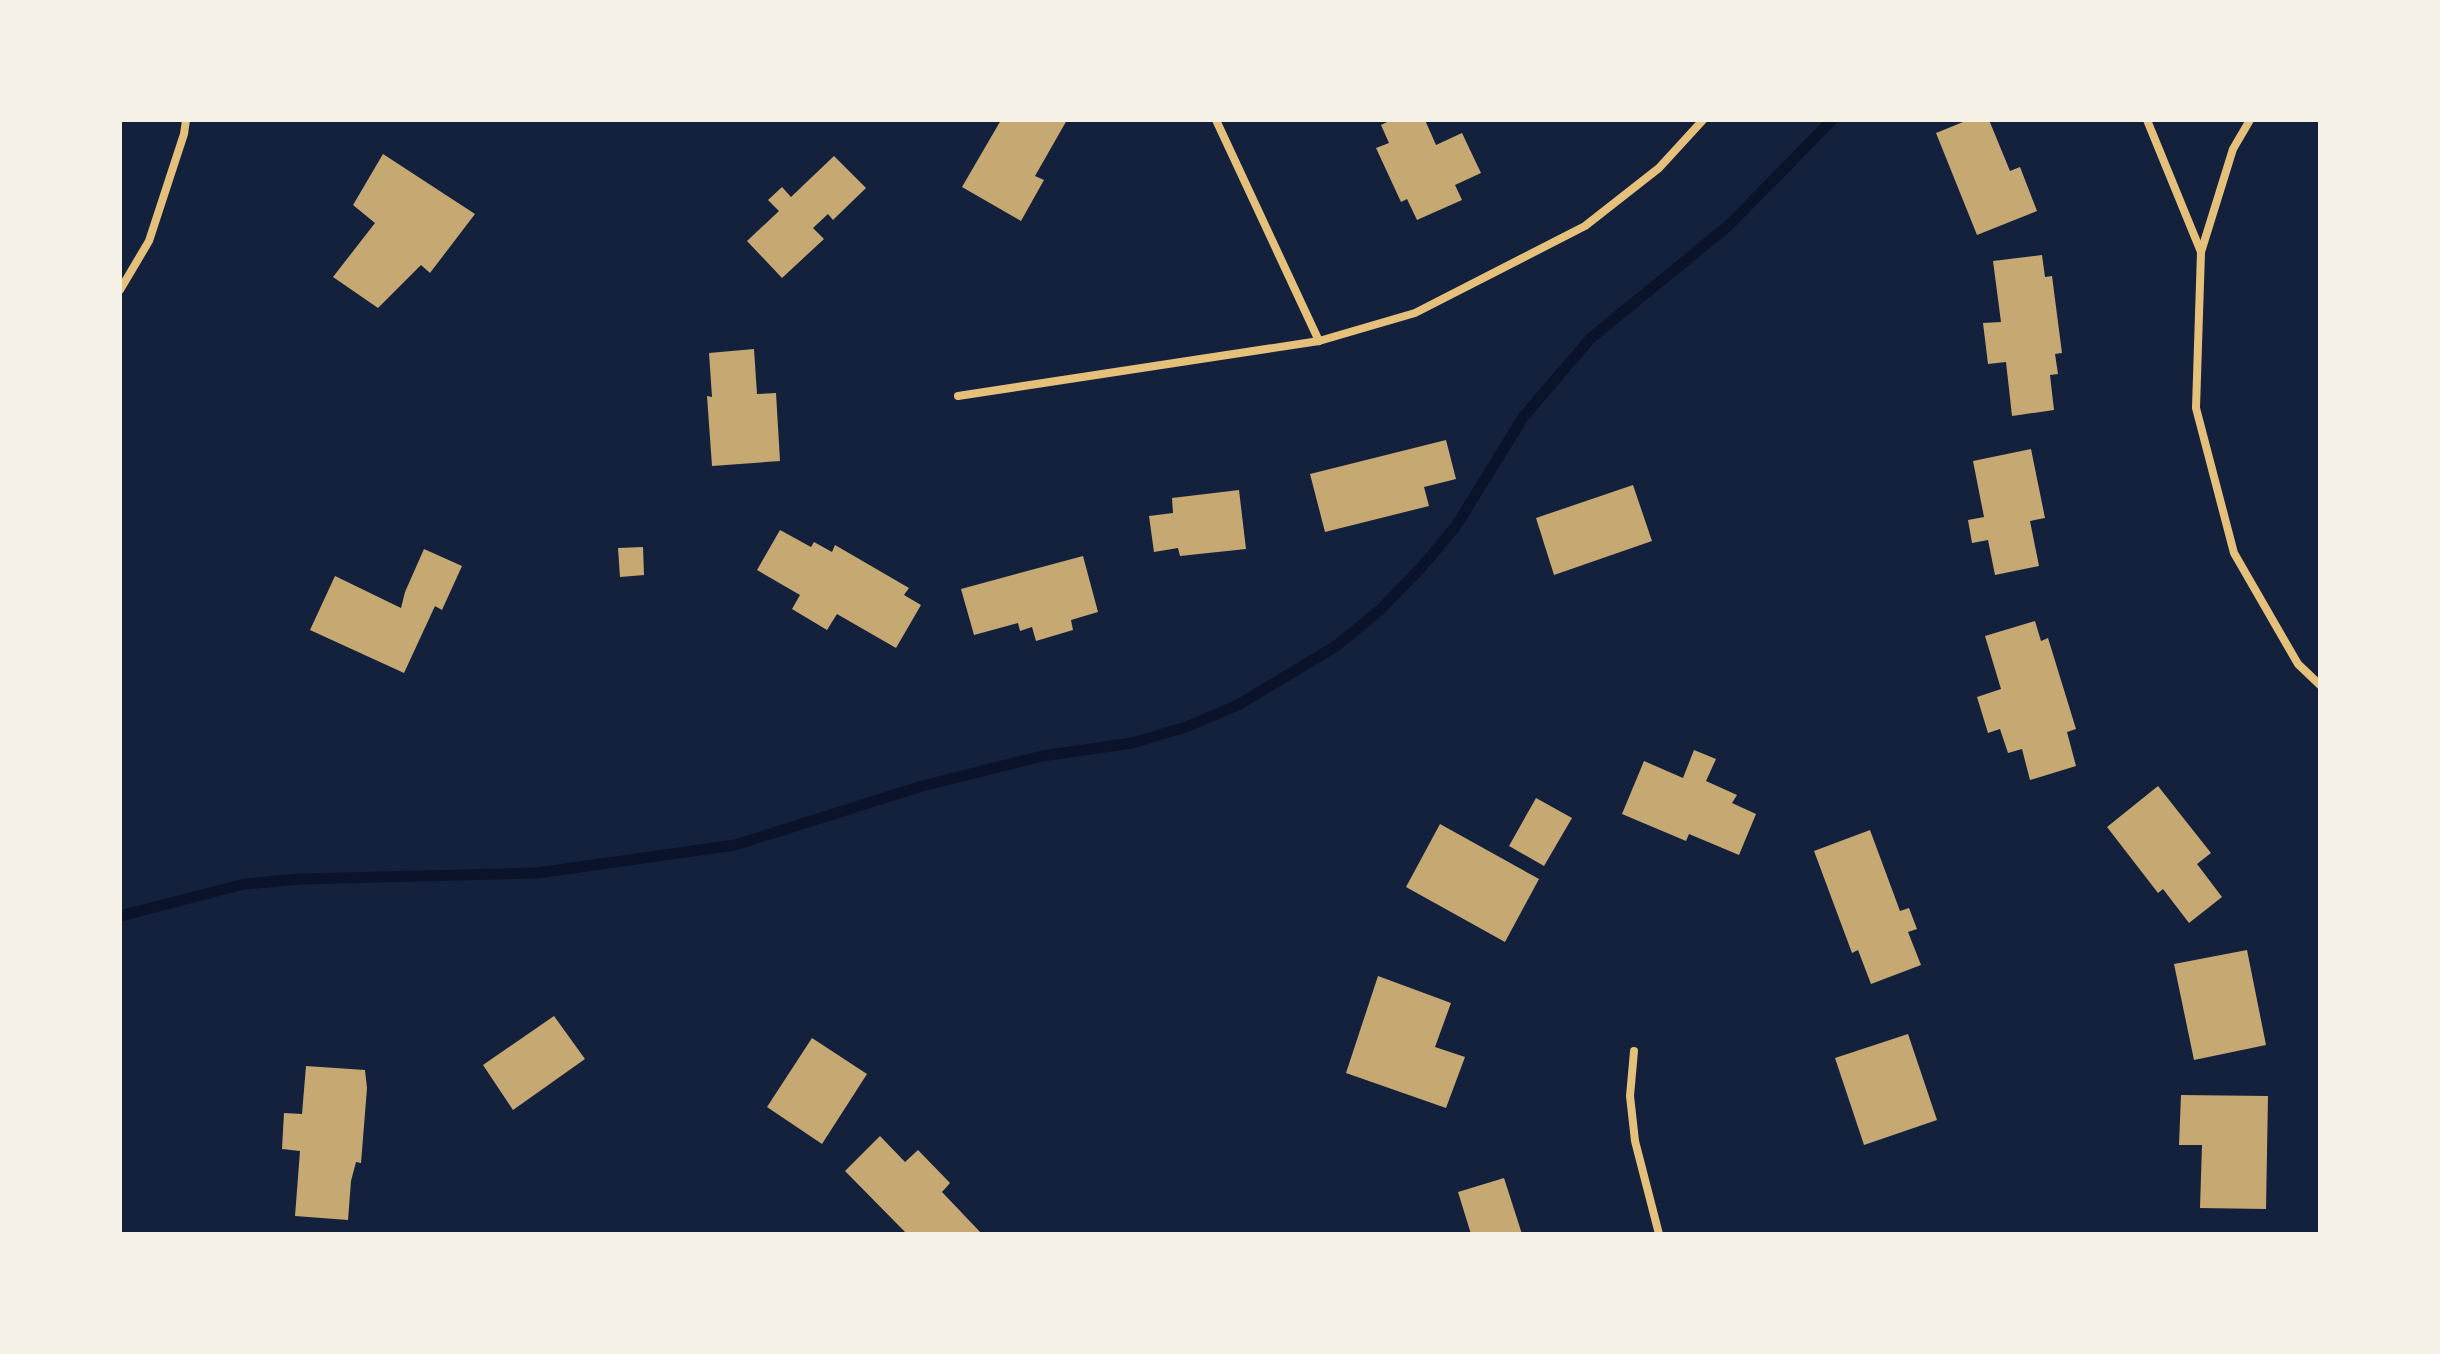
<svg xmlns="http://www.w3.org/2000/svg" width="2440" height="1354" viewBox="0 0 2440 1354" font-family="'Work Sans',sans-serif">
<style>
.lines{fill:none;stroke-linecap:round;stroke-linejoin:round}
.stream{stroke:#0b132b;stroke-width:11}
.building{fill:#c6a872}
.minor{stroke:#e5c07b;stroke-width:8}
</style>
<rect width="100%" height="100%" fill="#14213d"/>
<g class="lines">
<!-- stream -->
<path class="stream" d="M 120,916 L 244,884 L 301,879 L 537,873 L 735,845 L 922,786 L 1042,756 L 1132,743 L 1186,727 L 1238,705 L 1336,646 L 1380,610 L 1420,569 L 1456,526 L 1524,416 L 1591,338 L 1728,226 L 1832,120"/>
</g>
<!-- building -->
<g class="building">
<path d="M 1001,120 L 1067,120 L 1035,176 L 1044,180 L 1021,221 L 962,187 Z"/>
<path d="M 1391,120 L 1425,120 L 1436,145 L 1462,133 L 1481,173 L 1455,185 L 1462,200 L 1417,220 L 1407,199 L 1401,202 L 1376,148 L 1389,143 L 1381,125 Z"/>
<path d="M 1968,120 L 1989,120 L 2010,171 L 2020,167 L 2037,211 L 1977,235 L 1936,133 Z"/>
<path d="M 383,154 L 475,214 L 430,273 L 421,265 L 378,308 L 333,277 L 375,223 L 353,205 Z"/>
<path d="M 834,156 L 866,188 L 833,220 L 828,214 L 813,228 L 824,239 L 782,278 L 747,241 L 779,211 L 768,200 L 782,187 L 791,197 Z"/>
<path d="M 2042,255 L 2045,277 L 2052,276 L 2062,353 L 2055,354 L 2058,374 L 2050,375 L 2054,410 L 2012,416 L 2006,362 L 1988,364 L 1983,323 L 2001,322 L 1993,261 Z"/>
<path d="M 754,349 L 757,394 L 776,393 L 780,461 L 712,466 L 707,396 L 712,397 L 709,353 Z"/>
<path d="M 1446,440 L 1456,479 L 1424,487 L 1429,506 L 1325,532 L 1310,474 Z"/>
<path d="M 2031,449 L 2045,518 L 2030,521 L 2039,566 L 1995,575 L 1988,540 L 1972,543 L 1968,520 L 1984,517 L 1973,461 Z"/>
<path d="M 1633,485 L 1652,541 L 1554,575 L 1536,518 Z"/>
<path d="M 1239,490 L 1246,549 L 1180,556 L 1178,548 L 1154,552 L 1149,516 L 1173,513 L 1172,498 Z"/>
<path d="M 780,530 L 811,547 L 814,542 L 832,552 L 835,545 L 909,588 L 904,595 L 921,605 L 896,648 L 837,614 L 827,630 L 792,609 L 800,595 L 757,570 Z"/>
<path d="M 643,547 L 644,575 L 620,577 L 618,548 Z"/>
<path d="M 424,549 L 462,566 L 442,610 L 435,606 L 404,673 L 310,630 L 335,576 L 401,608 L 405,592 Z"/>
<path d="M 1083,556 L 1098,612 L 1071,620 L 1073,630 L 1036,641 L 1032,627 L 1020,631 L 1018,623 L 974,635 L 961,589 Z"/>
<path d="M 2035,621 L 2041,641 L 2048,638 L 2076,729 L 2067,732 L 2076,766 L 2030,780 L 2022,749 L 2008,753 L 2000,729 L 1988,733 L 1977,697 L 2001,689 L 1985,636 Z"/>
<path d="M 1694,750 L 1716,759 L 1706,781 L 1737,795 L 1732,803 L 1756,814 L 1739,855 L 1689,834 L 1686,841 L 1622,814 L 1644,761 L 1683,778 Z"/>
<path d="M 2158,786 L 2211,853 L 2197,864 L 2222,897 L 2189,923 L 2163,889 L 2158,893 L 2107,827 Z"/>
<path d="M 1536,798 L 1572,818 L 1544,866 L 1509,846 Z"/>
<path d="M 1440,824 L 1539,879 L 1505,942 L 1406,887 Z"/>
<path d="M 1870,830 L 1900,911 L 1909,908 L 1917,929 L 1908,932 L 1921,965 L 1871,984 L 1858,950 L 1852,953 L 1814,851 Z"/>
<path d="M 2247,950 L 2266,1045 L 2194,1060 L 2174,964 Z"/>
<path d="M 1378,976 L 1451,1003 L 1435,1047 L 1465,1057 L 1446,1108 L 1346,1073 Z"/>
<path d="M 554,1016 L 585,1059 L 513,1110 L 483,1065 Z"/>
<path d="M 1908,1034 L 1937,1120 L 1864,1145 L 1835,1058 Z"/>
<path d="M 812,1038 L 867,1074 L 822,1144 L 767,1107 Z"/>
<path d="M 306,1066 L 365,1070 L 367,1088 L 361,1163 L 356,1162 L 351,1181 L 348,1220 L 295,1216 L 300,1151 L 282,1149 L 284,1113 L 302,1114 Z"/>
<path d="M 2181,1095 L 2268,1096 L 2266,1209 L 2200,1208 L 2202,1145 L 2179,1145 Z"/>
<path d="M 880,1136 L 905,1162 L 918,1150 L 950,1183 L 942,1192 L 982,1234 L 907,1234 L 845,1171 Z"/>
<path d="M 1504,1178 L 1522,1234 L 1471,1234 L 1458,1192 Z"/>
</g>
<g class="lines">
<!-- minor -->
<g class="minor">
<path d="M 1216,120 L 1319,341"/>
<path d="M 2147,120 L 2201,252"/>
<path d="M 2250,120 L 2233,149 L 2201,252 L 2196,408 L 2234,553 L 2298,664 L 2320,685"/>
<path d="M 120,290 L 149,241 L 184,134 L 186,120"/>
<path d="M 958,396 L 1319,341 L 1415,313 L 1585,226 L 1659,168 L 1703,120"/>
<path d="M 1634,1051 L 1630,1096 L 1635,1141 L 1659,1234"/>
</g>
</g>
<!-- border -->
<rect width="2440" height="1354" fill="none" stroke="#f6f1e7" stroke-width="244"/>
</svg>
